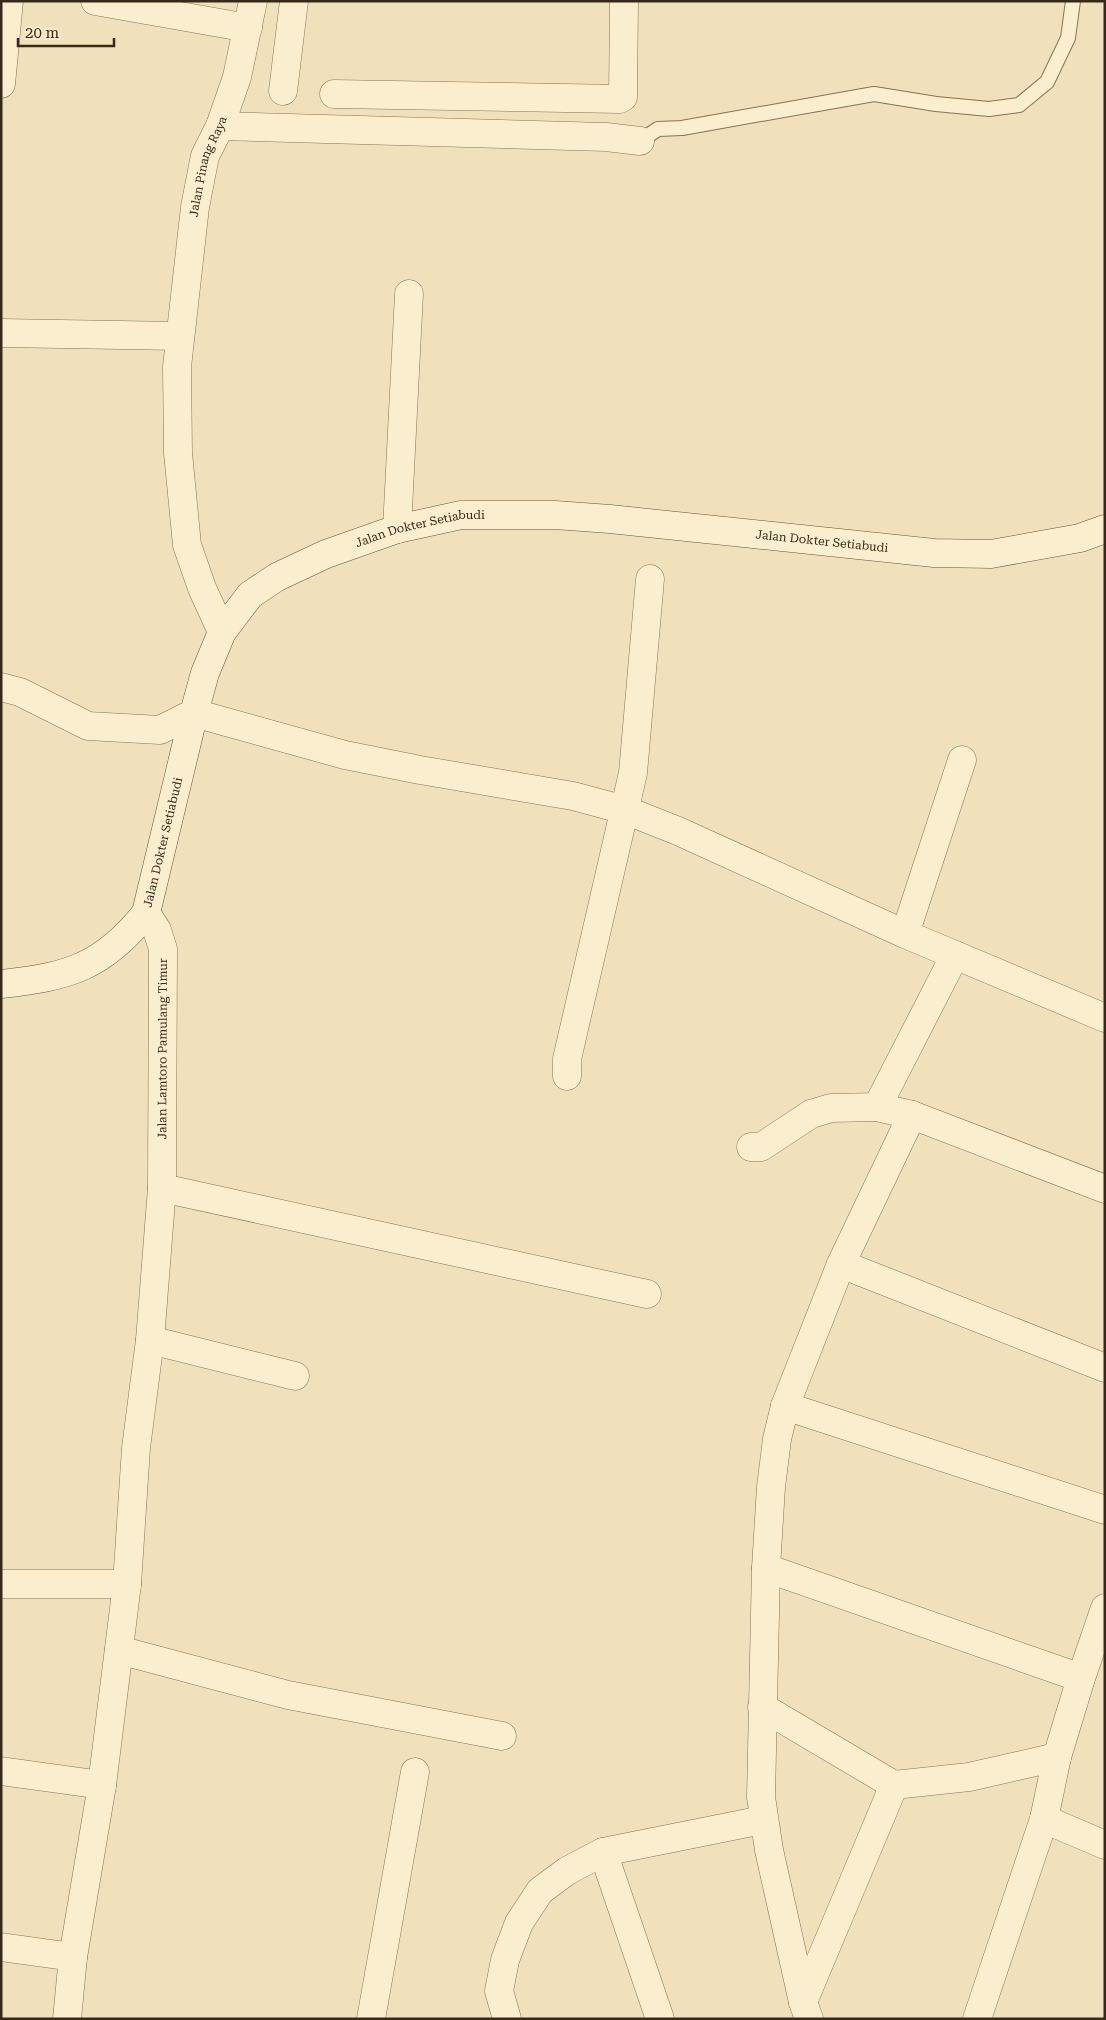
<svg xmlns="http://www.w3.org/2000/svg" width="1106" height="2020" viewBox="0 0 1106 2020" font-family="'Roboto Serif',serif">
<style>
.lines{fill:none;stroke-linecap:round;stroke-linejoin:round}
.lane-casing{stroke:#897154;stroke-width:16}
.street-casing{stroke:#897154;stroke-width:29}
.secondary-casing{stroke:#6a5238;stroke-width:29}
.lane{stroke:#fbeecf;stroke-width:14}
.street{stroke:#fbeecf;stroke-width:28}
.secondary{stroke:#fbeecf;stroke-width:28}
.labels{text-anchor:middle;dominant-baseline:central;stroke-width:4;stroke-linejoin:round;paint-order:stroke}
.street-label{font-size:12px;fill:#37281a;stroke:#f7ebcc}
</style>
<rect width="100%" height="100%" fill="#f0e1bc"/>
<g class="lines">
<defs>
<path id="lane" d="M 640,141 L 658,129 L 682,128 L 874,94 L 936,104 L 989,109 L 1019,105 L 1047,82 L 1068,38 L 1073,1"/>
<g id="street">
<path d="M 95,1 L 248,28"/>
<path d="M 1,84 L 9,1"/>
<path d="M 283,91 L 294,1"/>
<path d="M 334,94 L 620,99 L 623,97 L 624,1"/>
<path d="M 220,126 L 606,137 L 640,141"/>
<path d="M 1,333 L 179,336"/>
<path d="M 397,529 L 409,294"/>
<path id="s1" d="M 222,632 L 202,588 L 187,545 L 178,453 L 177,367 L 195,207 L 205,156 L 220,126 L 237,77 L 253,1"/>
<path d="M 1,687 L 20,692 L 88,726 L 160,730 L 194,713 L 345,755 L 420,770 L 573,796 L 625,810 L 678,831 L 905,934 L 1105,1018"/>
<path d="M 905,934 L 962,760"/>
<path d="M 567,1076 L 567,1059 L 633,773 L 650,579"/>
<path d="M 877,1107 L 955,955"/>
<path d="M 751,1147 L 761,1147 L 811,1114 L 831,1108 L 877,1107 L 912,1115 L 1105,1189"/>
<path d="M 162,1188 L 647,1294"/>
<path d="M 841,1264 L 1105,1368"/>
<path d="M 150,1340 L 295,1376"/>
<path d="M 785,1406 L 1105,1510"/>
<path d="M 766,1568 L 1081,1678"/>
<path d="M 1,1584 L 127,1584"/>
<path d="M 119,1650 L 288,1695 L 502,1736"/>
<path d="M 762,1707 L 894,1785 L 969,1777 L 1057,1757"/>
<path d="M 1,1771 L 102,1785"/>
<path d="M 1044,1819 L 1105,1845"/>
<path d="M 603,1852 L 660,2019"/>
<path d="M 1,1947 L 73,1957"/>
<path d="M 803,2002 L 894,1785"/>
<path id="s2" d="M 67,2019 L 73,1957 L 102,1785 L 127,1584 L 136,1448 L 150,1340 L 162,1188 L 163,949 L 157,930 L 146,913"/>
<path d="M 371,2019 L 415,1772"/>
<path d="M 507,2019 L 499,1991 L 505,1960 L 519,1923 L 540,1891 L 567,1871 L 603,1852 L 763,1820"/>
<path d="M 809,2019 L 803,2002 L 769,1850 L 761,1797 L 766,1568 L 771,1487 L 777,1439 L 785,1406 L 841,1264 L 912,1115"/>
<path d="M 977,2019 L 1044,1819 L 1057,1757 L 1081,1678 L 1105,1608"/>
</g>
<g id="secondary">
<path id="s3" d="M 1,984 C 68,977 103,967 146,913 L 194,713 L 205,673 L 222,632 L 250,595 L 277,577 L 326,554 L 397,529 L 461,515 L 555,515 L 610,519 L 934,553 L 991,554 L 1080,538 L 1105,529"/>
</g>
</defs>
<!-- lane casing -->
<use href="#lane" class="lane-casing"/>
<!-- street casing -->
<use href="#street" class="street-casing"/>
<!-- secondary casing -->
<use href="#secondary" class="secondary-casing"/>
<!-- lane -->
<use href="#lane" class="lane"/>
<!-- street -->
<use href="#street" class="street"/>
<!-- secondary -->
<use href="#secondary" class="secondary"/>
</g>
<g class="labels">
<!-- street labels -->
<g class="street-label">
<text stroke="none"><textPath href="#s1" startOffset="476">Jalan Pinang Raya</textPath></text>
<text stroke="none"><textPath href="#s3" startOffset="690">Jalan Dokter Setiabudi</textPath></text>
<text stroke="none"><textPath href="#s3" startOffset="1095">Jalan Dokter Setiabudi</textPath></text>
<text stroke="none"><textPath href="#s3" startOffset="240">Jalan Dokter Setiabudi</textPath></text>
<text stroke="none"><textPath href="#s2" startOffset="976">Jalan Lamtoro Pamulang Timur</textPath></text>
</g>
</g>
<!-- border -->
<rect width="1106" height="2020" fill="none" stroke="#37281a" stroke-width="5"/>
<!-- scale -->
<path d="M18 38v8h96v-8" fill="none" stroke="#37281a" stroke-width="2.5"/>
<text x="25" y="38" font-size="15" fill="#37281a" stroke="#f7ebcc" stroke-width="4" paint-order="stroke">20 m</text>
</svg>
